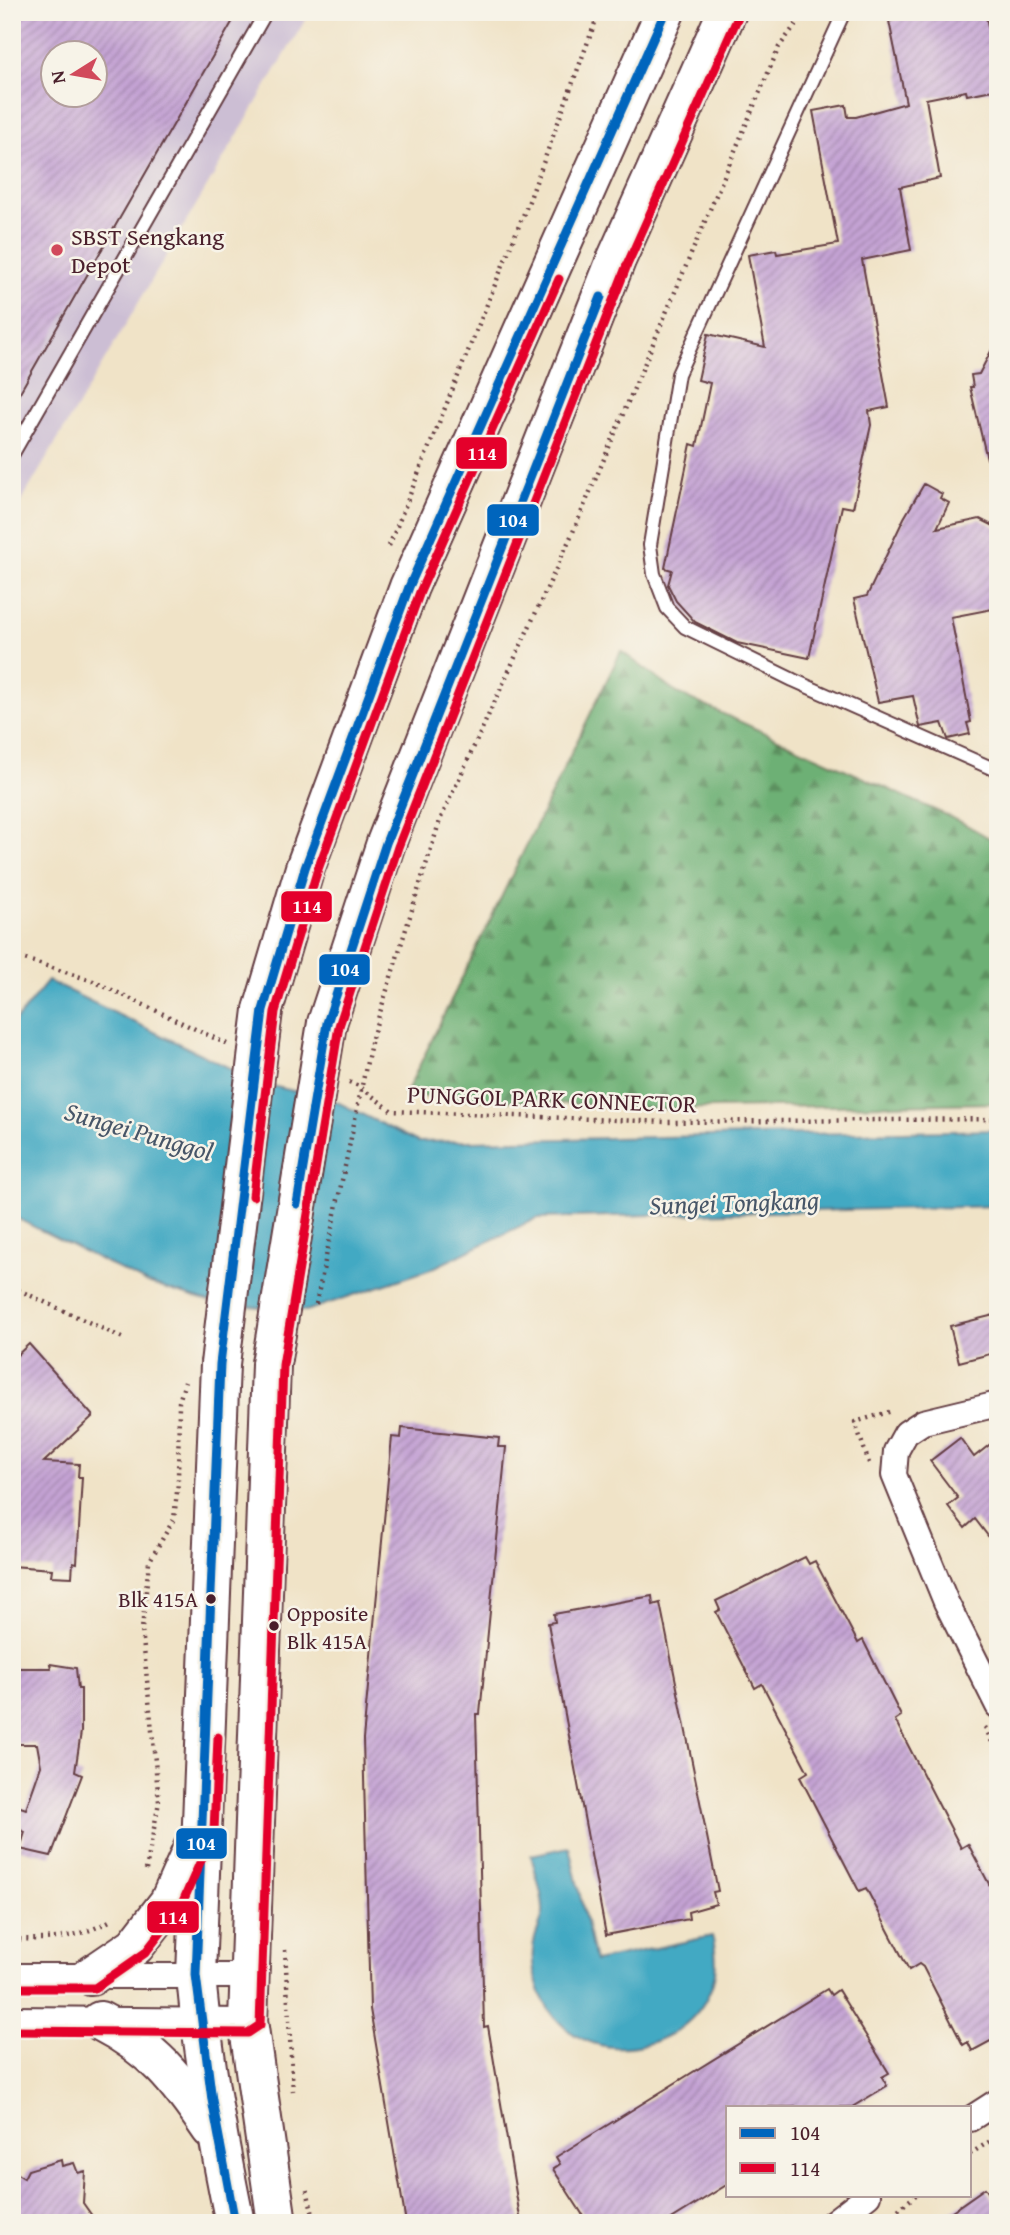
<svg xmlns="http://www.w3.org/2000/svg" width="1010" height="2235" viewBox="0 0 1010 2235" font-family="'Gentium Book Plus',serif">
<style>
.railway{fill:#ccbed4;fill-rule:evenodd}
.forest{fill:url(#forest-firs);stroke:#5c6850;stroke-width:2}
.water{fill:#43a9c3;stroke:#466477;stroke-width:2}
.building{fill:url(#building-hatch);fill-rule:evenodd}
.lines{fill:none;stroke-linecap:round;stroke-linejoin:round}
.service-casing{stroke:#633c42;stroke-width:16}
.minor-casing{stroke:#633c42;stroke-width:28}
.primary-casing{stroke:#633c42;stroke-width:42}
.path{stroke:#633c42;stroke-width:4.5;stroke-dasharray:2 5;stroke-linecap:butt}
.service{stroke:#fff;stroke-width:12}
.minor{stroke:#fff;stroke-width:24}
.primary{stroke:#fff;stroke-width:38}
.primary-bridge-casing{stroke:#633c42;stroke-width:42;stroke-linecap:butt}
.path-bridge{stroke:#633c42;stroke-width:4.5;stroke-dasharray:2 5;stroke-linecap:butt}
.primary-bridge{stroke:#fff;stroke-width:38}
.bus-1-casing{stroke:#f7f3e8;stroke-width:14}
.bus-2-casing{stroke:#f7f3e8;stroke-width:14}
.bus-1{stroke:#0065bd;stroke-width:9}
.bus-2{stroke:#e4002b;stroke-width:9}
.poi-dot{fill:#d1495b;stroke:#f7f3e8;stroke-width:2.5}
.bus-dot{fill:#4a1f2b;stroke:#f7f3e8;stroke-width:2.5}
.labels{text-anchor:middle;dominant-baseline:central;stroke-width:5;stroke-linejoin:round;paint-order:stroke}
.bus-label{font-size:22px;fill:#4a1f2b;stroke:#f7f3e8;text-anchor:end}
.poi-label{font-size:24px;fill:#4a1f2b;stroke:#f7f3e8;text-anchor:start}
.street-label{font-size:24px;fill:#4a1f2b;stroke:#f7f3e8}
.water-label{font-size:26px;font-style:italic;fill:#475668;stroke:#f7f3e8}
.line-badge{stroke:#f7f3e8;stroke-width:2.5}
.badge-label{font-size:19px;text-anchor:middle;font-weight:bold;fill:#fff}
</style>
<defs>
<pattern id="forest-firs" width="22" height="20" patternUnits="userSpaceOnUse" patternTransform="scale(1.75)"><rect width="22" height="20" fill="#6db074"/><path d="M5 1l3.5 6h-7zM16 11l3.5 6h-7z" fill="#5c8f5f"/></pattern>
<pattern id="building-hatch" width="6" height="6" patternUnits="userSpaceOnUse" patternTransform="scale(1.75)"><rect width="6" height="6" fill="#c4a3d4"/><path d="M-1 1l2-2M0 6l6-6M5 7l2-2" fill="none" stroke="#a184ac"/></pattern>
</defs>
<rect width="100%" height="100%" fill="#f7f3e8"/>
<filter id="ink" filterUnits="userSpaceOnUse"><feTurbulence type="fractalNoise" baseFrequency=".0143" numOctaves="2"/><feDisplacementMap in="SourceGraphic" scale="14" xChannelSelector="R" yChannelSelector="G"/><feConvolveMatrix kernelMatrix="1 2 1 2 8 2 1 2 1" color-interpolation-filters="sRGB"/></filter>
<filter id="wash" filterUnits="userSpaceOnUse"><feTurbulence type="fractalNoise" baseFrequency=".00686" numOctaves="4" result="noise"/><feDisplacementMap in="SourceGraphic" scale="28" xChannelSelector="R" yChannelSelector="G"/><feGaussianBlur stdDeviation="1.57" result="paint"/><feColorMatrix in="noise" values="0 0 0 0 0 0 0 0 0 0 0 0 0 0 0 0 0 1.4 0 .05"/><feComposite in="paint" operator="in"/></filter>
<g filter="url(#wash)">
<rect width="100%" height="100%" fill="#f0e3c7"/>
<!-- railway -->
<path class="railway" d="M 12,12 L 310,12 L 12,517 ZM 52,52 L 94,52 L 94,94 L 52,94 Z"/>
<!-- forest -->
<path class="forest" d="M 621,651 L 677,693 L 961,822 L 998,843 L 998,1103 L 663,1109 L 405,1095 Z"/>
<!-- water -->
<g class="water">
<path d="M 48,981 L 263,1084 L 333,1100 L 418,1142 L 998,1130 L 998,1206 L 537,1218 L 431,1269 L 306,1311 L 213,1303 L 147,1283 L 12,1216 L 12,1025 Z"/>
<path d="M 569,1847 L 595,1961 L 712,1936 C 741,2037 592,2092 544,2001 C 535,1983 529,1958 535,1938 C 537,1930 542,1921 543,1913 C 544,1896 535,1872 531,1855 Z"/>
</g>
<g id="blocks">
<!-- building -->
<g class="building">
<path d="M 12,12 L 238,12 L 12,406 ZM 52,52 L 94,52 L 94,94 L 52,94 Z"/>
<path d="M 929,12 L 985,12 L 998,73 L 998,89 L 967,95 L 966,91 L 926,99 L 940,178 L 900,187 L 911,250 L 862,260 L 889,407 L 869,411 L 871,425 L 853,508 L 842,506 L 809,658 L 737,643 L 695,622 L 676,601 L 668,585 L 672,570 L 665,568 L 691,444 L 697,446 L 710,383 L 698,380 L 708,334 L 765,347 L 748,255 L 776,250 L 777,254 L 838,244 L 813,111 L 846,105 L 848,117 L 856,117 L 906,103 L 889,21 Z"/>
<path d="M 998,338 L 998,458 L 987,459 L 970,387 L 973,387 L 971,375 L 979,374 Z"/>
<path d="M 924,484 L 942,494 L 940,498 L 949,503 L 937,528 L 980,519 L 998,528 L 998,608 L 951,617 L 971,722 L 967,723 L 970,734 L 948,739 L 942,723 L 920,727 L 913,696 L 878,702 L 854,599 L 867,596 L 904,518 Z"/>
<path d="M 998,1314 L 998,1352 L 959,1362 L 950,1326 Z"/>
<path d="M 29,1344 L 93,1416 L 44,1462 L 79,1464 L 78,1477 L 82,1477 L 77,1563 L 73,1562 L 72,1577 L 51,1576 L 52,1569 L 12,1566 L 12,1360 Z"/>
<path d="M 402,1428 L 499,1438 L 498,1447 L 506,1447 L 480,1714 L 476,1714 L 484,2027 L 488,2026 L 521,2223 L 406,2223 L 370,2009 L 363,1739 L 392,1437 L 401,1438 Z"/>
<path d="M 960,1438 L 974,1457 L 998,1438 L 998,1549 L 975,1519 L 965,1528 L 948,1506 L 958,1498 L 930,1461 Z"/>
<path d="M 805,1557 L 809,1564 L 815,1561 L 858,1643 L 863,1640 L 901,1716 L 895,1720 L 961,1848 L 968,1844 L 998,1901 L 998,2037 L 972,2051 L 968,2042 L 963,2045 L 923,1967 L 919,1964 L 909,1970 L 866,1888 L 859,1891 L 800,1777 L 808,1772 L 762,1684 L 755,1688 L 716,1612 L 720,1610 L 716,1601 Z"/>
<path d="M 652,1596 L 653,1605 L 660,1603 L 718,1891 L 713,1892 L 716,1904 L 688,1912 L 689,1919 L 606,1935 L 548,1623 L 555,1622 L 554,1614 Z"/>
<path d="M 50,1664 L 76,1668 L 78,1689 L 81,1689 L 81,1732 L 75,1772 L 82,1775 L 51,1856 L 20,1849 L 25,1832 L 12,1826 L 12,1804 L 26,1809 L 41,1766 L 37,1744 L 12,1744 L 12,1668 L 51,1668 Z"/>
<path d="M 827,1989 L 831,1995 L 838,1990 L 889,2073 L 882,2077 L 887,2086 L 852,2107 L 728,2107 L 728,2184 L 665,2223 L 588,2223 L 553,2169 L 560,2164 L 556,2157 Z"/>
<path d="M 61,2160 L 62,2166 L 74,2163 L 78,2173 L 85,2171 L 83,2203 L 97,2223 L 12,2223 L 12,2171 L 24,2178 L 28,2170 Z"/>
<path d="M 985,2188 L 998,2207 L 998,2223 L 935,2223 Z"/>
</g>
</g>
</g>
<g filter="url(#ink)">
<use href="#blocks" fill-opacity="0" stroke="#633c42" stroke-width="2"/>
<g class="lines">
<defs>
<g id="service">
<path d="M 844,12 L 678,374 L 650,545 L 654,574 L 667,608 L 685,627 L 793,680 L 998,771"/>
<path d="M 12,455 L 266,12"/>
</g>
<g id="minor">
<path d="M 998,1404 L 923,1422 L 906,1433 L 896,1451 L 894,1475 L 946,1602 L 998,1706"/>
<path d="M 12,1976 L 248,1976"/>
<path d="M 12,2019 L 248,2021"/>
<path d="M 970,2119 L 998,2101"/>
<path d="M 832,2223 L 868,2195"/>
</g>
<g id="primary">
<path d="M 263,1010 L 305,868 L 409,587 L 665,12"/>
<path d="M 327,1023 L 386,843 L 616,260 L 727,12"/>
<path d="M 220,1364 L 196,1975 C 203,2059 218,2141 235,2223"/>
<path d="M 271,1364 L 248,2021 L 277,2223"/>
<path d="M 91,1976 L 135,1946 L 169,1902 L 193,1848"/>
<path d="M 100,2021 C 153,2048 178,2080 211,2129"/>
</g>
</defs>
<!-- service casing -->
<use href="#service" class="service-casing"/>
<!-- minor casing -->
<use href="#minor" class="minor-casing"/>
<!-- primary casing -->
<use href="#primary" class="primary-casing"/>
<!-- path -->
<g class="path">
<path d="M 389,546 L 529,201 L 599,12"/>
<path d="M 12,955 L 93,981 L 227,1044"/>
<path d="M 372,1038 L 440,820 L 573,532 L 779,47 L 805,12"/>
<path d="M 349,1082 L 359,1086 L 392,1111 L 666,1122 L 998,1119"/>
<path d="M 12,1287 L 123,1338"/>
<path d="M 869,1463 L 855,1422 L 892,1411"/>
<path d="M 985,1727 L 998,1755"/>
<path d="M 146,1870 L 159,1802 L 142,1629 L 149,1562 L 174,1519 L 178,1483 L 179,1402 L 185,1382"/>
<path d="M 12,1939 C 50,1940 79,1939 113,1919"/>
<path d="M 285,1950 L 293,2091"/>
<path d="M 970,2154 L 998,2136"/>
<path d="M 307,2190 L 315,2223"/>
<path d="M 882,2223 L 916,2195"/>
</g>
<!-- service -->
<use href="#service" class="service"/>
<!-- minor -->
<use href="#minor" class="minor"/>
<!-- primary -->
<use href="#primary" class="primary"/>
<defs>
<g id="primary-bridge">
<path d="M 220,1364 L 263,1010"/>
<path d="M 271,1364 L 327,1023"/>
</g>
</defs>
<!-- primary-bridge casing -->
<use href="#primary-bridge" class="primary-bridge-casing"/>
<!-- path-bridge -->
<path class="path-bridge" d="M 316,1304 L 372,1038"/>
<!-- primary-bridge -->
<use href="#primary-bridge" class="primary-bridge"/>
<defs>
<g id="bus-1">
<path d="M 297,1204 L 327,1023 L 386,843 L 601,297"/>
<path d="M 235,2223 L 212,2100 L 196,1975 L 220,1364 L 263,1010 L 305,868 L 409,587 L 665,12"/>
</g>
<g id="bus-2">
<path d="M 253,1196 L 275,1012 L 317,872 L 420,592 L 559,279"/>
<path d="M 12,1988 L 95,1988 L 145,1953 L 180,1908 L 214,1831 L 218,1737"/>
<path d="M 12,2031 L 248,2033 L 260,2025 L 283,1365 L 339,1026 L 398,847 L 627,265 L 738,17"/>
</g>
</defs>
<!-- bus-1 casing -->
<use href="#bus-1" class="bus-1-casing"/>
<!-- bus-2 casing -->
<use href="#bus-2" class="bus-2-casing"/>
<!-- bus-1 -->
<use href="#bus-1" class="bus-1"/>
<!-- bus-2 -->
<use href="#bus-2" class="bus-2"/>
</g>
</g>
<!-- markers -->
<circle class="poi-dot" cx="57" cy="250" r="7"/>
<g class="bus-dot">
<circle cx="211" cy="1599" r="6"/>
<circle cx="274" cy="1626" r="6"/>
</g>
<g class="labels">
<!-- bus labels -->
<g class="bus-label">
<text x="198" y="1599">Blk 415A</text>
<text x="287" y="1613" text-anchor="start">Opposite<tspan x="287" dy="28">Blk 415A</tspan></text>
</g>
<!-- poi labels -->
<g class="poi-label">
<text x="71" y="236">SBST Sengkang<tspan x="71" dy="28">Depot</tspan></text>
</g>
<!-- street labels -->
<g class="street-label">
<text transform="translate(552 1099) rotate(2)">PUNGGOL PARK CONNECTOR</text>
</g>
<!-- water labels -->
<g class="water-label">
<text transform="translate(139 1131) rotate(16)">Sungei Punggol</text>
<text transform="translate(734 1202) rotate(-2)">Sungei Tongkang</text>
</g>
</g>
<g class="line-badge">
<rect x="455" y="436" width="53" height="34" rx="7" fill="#e4002b"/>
<rect x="486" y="503" width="54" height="34" rx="7" fill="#0065bd"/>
<rect x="280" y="890" width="53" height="33" rx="7" fill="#e4002b"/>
<rect x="318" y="953" width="53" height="33" rx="7" fill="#0065bd"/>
<rect x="175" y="1827" width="53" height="33" rx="7" fill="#0065bd"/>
<rect x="146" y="1900" width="54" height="34" rx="7" fill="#e4002b"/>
</g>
<g class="badge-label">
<text x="482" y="460">114</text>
<text x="513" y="527">104</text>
<text x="307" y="913">114</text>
<text x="345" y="976">104</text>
<text x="201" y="1850">104</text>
<text x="173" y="1924">114</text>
</g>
<!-- margin -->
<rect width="1010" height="2235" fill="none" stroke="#f7f3e8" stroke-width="42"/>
<!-- legend -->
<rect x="726" y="2106" width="245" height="91" fill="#f7f3e8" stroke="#b29e9c" stroke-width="2"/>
<rect x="740" y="2128" width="35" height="10" fill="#0065bd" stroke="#b29e9c" stroke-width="2"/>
<text x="790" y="2140" font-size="21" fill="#4a1f2b">104</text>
<rect x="740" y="2163" width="35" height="10" fill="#e4002b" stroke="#b29e9c" stroke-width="2"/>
<text x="790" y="2176" font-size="21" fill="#4a1f2b">114</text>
<!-- north arrow -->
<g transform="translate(74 74) rotate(259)"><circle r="33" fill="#f7f3e8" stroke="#b29e9c" stroke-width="2"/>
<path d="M0-5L12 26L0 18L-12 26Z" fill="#d1495b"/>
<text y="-10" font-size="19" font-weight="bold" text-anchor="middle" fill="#4a1f2b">N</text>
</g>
</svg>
